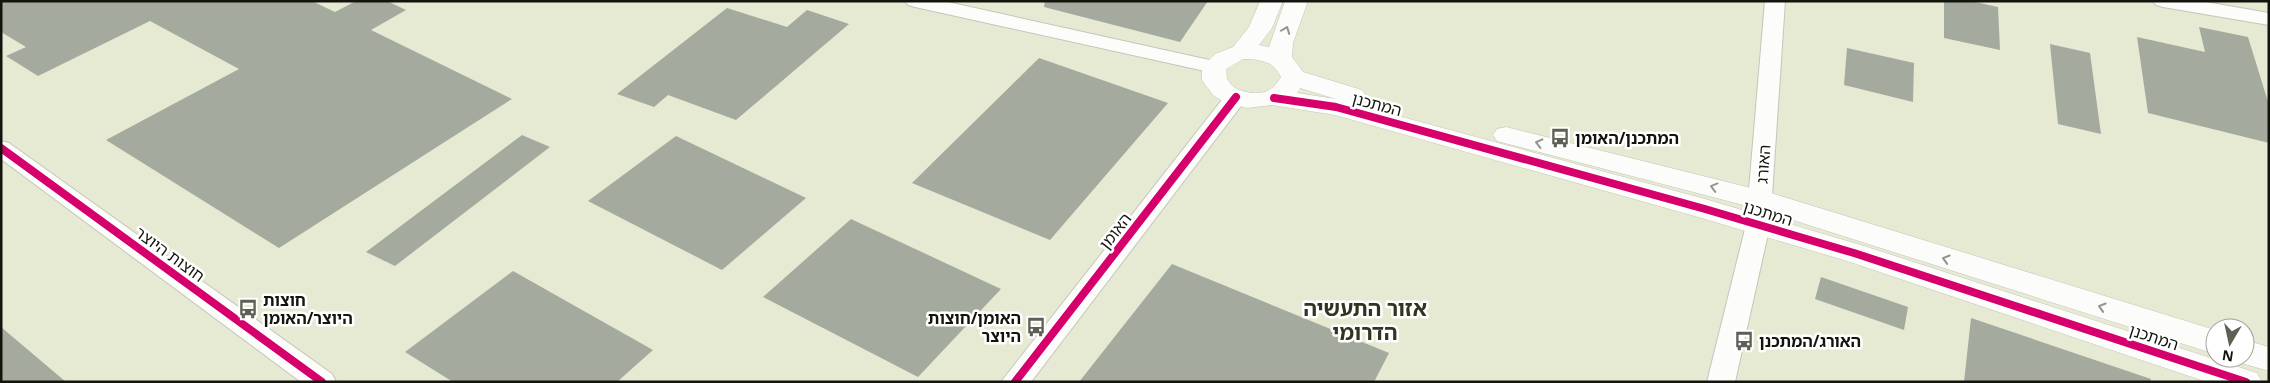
<svg xmlns="http://www.w3.org/2000/svg" width="2270" height="383" viewBox="0 0 2270 383" font-family="'Noto Sans','Noto Sans Hebrew',sans-serif">
<style>
.built{fill:#e6ead2;fill-rule:evenodd}
.building{fill:#a5aa9e}
.lines{fill:none;stroke-linecap:round;stroke-linejoin:round}
.minor-casing{stroke:#c3c6bb;stroke-width:2}
.tertiary-casing{stroke:#c3c6bb;stroke-width:1}
.minor{fill:#fcfcfa;fill-rule:evenodd}
.tertiary{fill:#fcfcfa;fill-rule:evenodd}
.cycleway-casing{stroke:#fff;stroke-width:11}
.cycleway{stroke:#d6006c;stroke-width:8}
.oneway{stroke:#93948f}
.labels{text-anchor:middle;dominant-baseline:central;stroke-width:5;stroke-linejoin:round;paint-order:stroke}
.street-label{font-size:16px;fill:#13150c;stroke:#fff}
.poi-label{font-size:16px;font-weight:bold;fill:#13150c;stroke:#fff;text-anchor:start}
.district-label{font-size:21px;font-weight:bold;fill:#313420;stroke:#fff}
</style>
<rect width="100%" height="100%" fill="#e8ebde"/>
<!-- built -->
<path class="built" d="M 1,1 L 2269,1 L 2269,382 L 1,382 ZM 2215,328 L 2245,328 L 2245,358 L 2215,358 Z"/>
<!-- building -->
<g class="building">
<path d="M 1,1 L 312,1 L 335,12 L 356,1 L 387,1 L 406,10 L 371,30 L 512,99 L 279,248 L 106,140 L 239,69 L 150,21 L 38,76 L 6,56 L 26,47 L 1,32 Z"/>
<path d="M 1045,1 L 1208,1 L 1180,42 L 1044,7 Z"/>
<path d="M 1944,1 L 1971,1 L 1998,7 L 2000,50 L 1944,38 Z"/>
<path d="M 727,8 L 787,27 L 807,10 L 849,24 L 736,120 L 668,95 L 654,107 L 617,94 Z"/>
<path d="M 2199,27 L 2248,37 L 2269,105 L 2269,143 L 2148,113 L 2137,37 L 2205,52 Z"/>
<path d="M 2050,44 L 2090,53 L 2101,134 L 2058,124 Z"/>
<path d="M 1847,48 L 1914,63 L 1913,102 L 1844,85 Z"/>
<path d="M 1039,58 L 1168,103 L 1050,240 L 912,183 Z"/>
<path d="M 522,135 L 550,147 L 395,266 L 366,252 Z"/>
<path d="M 676,136 L 806,198 L 722,270 L 588,201 Z"/>
<path d="M 851,219 L 1001,289 L 918,377 L 763,297 Z"/>
<path d="M 1172,264 L 1389,353 L 1374,382 L 1079,382 Z"/>
<path d="M 513,271 L 653,350 L 617,382 L 453,382 L 405,352 Z"/>
<path d="M 1821,277 L 1908,307 L 1904,330 L 1815,299 Z"/>
<path d="M 1971,318 L 2151,379 L 2150,382 L 1964,382 Z"/>
<path d="M 1,327 L 66,382 L 1,382 Z"/>
</g>
<g class="lines">
<defs>
<g id="minor">
<path d="M 905,1 L 943,1 L 1214,61 L 1221,62 L 1225,67 L 1221,72 L 1214,73 L 915,7 L 908,5 Z"/>
<path d="M 1765,1 L 1785,1 L 1770,225 L 1735,382 L 1707,382 L 1746,225 Z"/>
<path d="M 2153,1 L 2200,1 L 2269,13 L 2269,25 L 2163,7 L 2156,5 Z"/>
<path d="M 1236,90 L 1244,92 L 1247,97 L 1244,102 L 1031,382 L 1001,382 L 1228,92 Z"/>
<path d="M 1,141 L 9,143 L 332,374 L 336,382 L 301,382 L 1,159 Z"/>
</g>
<g id="tertiary">
<path d="M 1260,1 L 1283,1 L 1272,28 L 1259,45 L 1269,47 L 1285,1 L 1308,1 L 1293,43 L 1292,57 L 1303,72 L 1362,90 L 1366,96 L 1362,102 L 1354,104 L 1705,199 L 1864,246 L 2257,373 L 2262,382 L 2207,382 L 1844,260 L 1698,217 L 1335,115 L 1272,105 L 1247,108 L 1224,102 L 1213,95 L 1202,80 L 1202,67 L 1215,54 L 1233,47 L 1249,27 ZM 1243,59 C 1259,59 1274,61 1281,77 C 1277,83 1274,88 1267,91 C 1257,96 1233,92 1228,80 C 1226,77 1227,72 1226,69 ZM 1300,88 L 1336,99 L 1297,93 Z"/>
<path d="M 1506,127 L 1771,193 L 2215,330 L 2215,354 L 1755,208 L 1497,141 L 1493,135 L 1497,129 Z"/>
<path d="M 2245,340 L 2269,347 L 2269,371 L 2234,361 L 2233,358 L 2245,358 Z"/>
</g>
</defs>
<!-- minor casing -->
<use href="#minor" class="minor-casing"/>
<!-- tertiary casing -->
<use href="#tertiary" class="tertiary-casing"/>
<!-- minor -->
<use href="#minor" class="minor"/>
<!-- tertiary -->
<use href="#tertiary" class="tertiary"/>
<defs>
<g id="cycleway">
<path d="M 1274,98 L 1336,107 L 1705,209 L 1854,253 L 2246,382"/>
<path d="M 1,148 L 322,382"/>
<path d="M 1015,382 L 1236,97"/>
</g>
</defs>
<!-- cycleway casing -->
<use href="#cycleway" class="cycleway-casing"/>
<!-- cycleway -->
<use href="#cycleway" class="cycleway"/>
</g>
<!-- one-way arrows -->
<defs><path id="oneway-chevron" d="M-2-3.5L2.5 0L-2 3.5" fill="none" stroke-width="1.6" stroke-linecap="round" stroke-linejoin="round" transform="scale(1.25)"/></defs>
<g class="oneway">
<use href="#oneway-chevron" transform="translate(1286 30) rotate(-69)"/>
<use href="#oneway-chevron" transform="translate(1539 143) rotate(-166)"/>
<use href="#oneway-chevron" transform="translate(1714 187) rotate(-165)"/>
<use href="#oneway-chevron" transform="translate(1946 259) rotate(-163)"/>
<use href="#oneway-chevron" transform="translate(2102 307) rotate(-163)"/>
</g>
<!-- icons -->
<defs>
<symbol id="bus-bare" viewBox="-9 -9 18 18"><path d="M-5-6H5V4H4V6H2V4H-2V6H-4V4H-5ZM-3.5-4V0h7V-4ZM-3.5 1.2v1.5H-2V1.2ZM2 1.2v1.5H3.5V1.2Z" fill="#5e6056" stroke="#fff" stroke-width="2.5" paint-order="stroke"/></symbol>
</defs>
<g fill-rule="evenodd">
<use href="#bus-bare" x="1546" y="124" width="28" height="28"/>
<use href="#bus-bare" x="234" y="295" width="28" height="28"/>
<use href="#bus-bare" x="1022" y="313" width="28" height="28"/>
<use href="#bus-bare" x="1730" y="327" width="28" height="28"/>
</g>
<g class="labels">
<!-- street labels -->
<g class="street-label">
<text transform="translate(1377 104) rotate(15)">המתכנן</text>
<text transform="translate(1763 164) rotate(-86)">האורג</text>
<text transform="translate(1768 213) rotate(17)">המתכנן</text>
<text transform="translate(1115 231) rotate(-52)">האומן</text>
<text transform="translate(170 254) rotate(36)">חוצות היוצר</text>
<text transform="translate(2154 337) rotate(18)">המתכנן</text>
</g>
<!-- poi labels -->
<g class="poi-label">
<text x="1575" y="138">המתכנן/האומן</text>
<text x="263" y="300">חוצות<tspan x="263" dy="18">היוצר/האומן</tspan></text>
<text x="1021" y="318" text-anchor="end">האומן/חוצות<tspan x="1021" dy="18">היוצר</tspan></text>
<text x="1759" y="341">האורג/המתכנן</text>
</g>
<!-- district labels -->
<g class="district-label">
<text x="1365" y="308">אזור התעשיה<tspan x="1365" dy="24">הדרומי</tspan></text>
</g>
</g>
<!-- border -->
<rect width="2270" height="383" fill="none" stroke="#13150c" stroke-width="5"/>
<!-- north arrow -->
<g transform="translate(2230 343) rotate(189)"><circle r="24" fill="#ffffff" stroke="#a1a19e"/>
<path d="M0-4L9 19L0 12L-9 19Z" fill="#5e6056"/>
<text y="-8" font-size="14" font-weight="bold" text-anchor="middle" fill="#13150c">N</text>
</g>
</svg>
